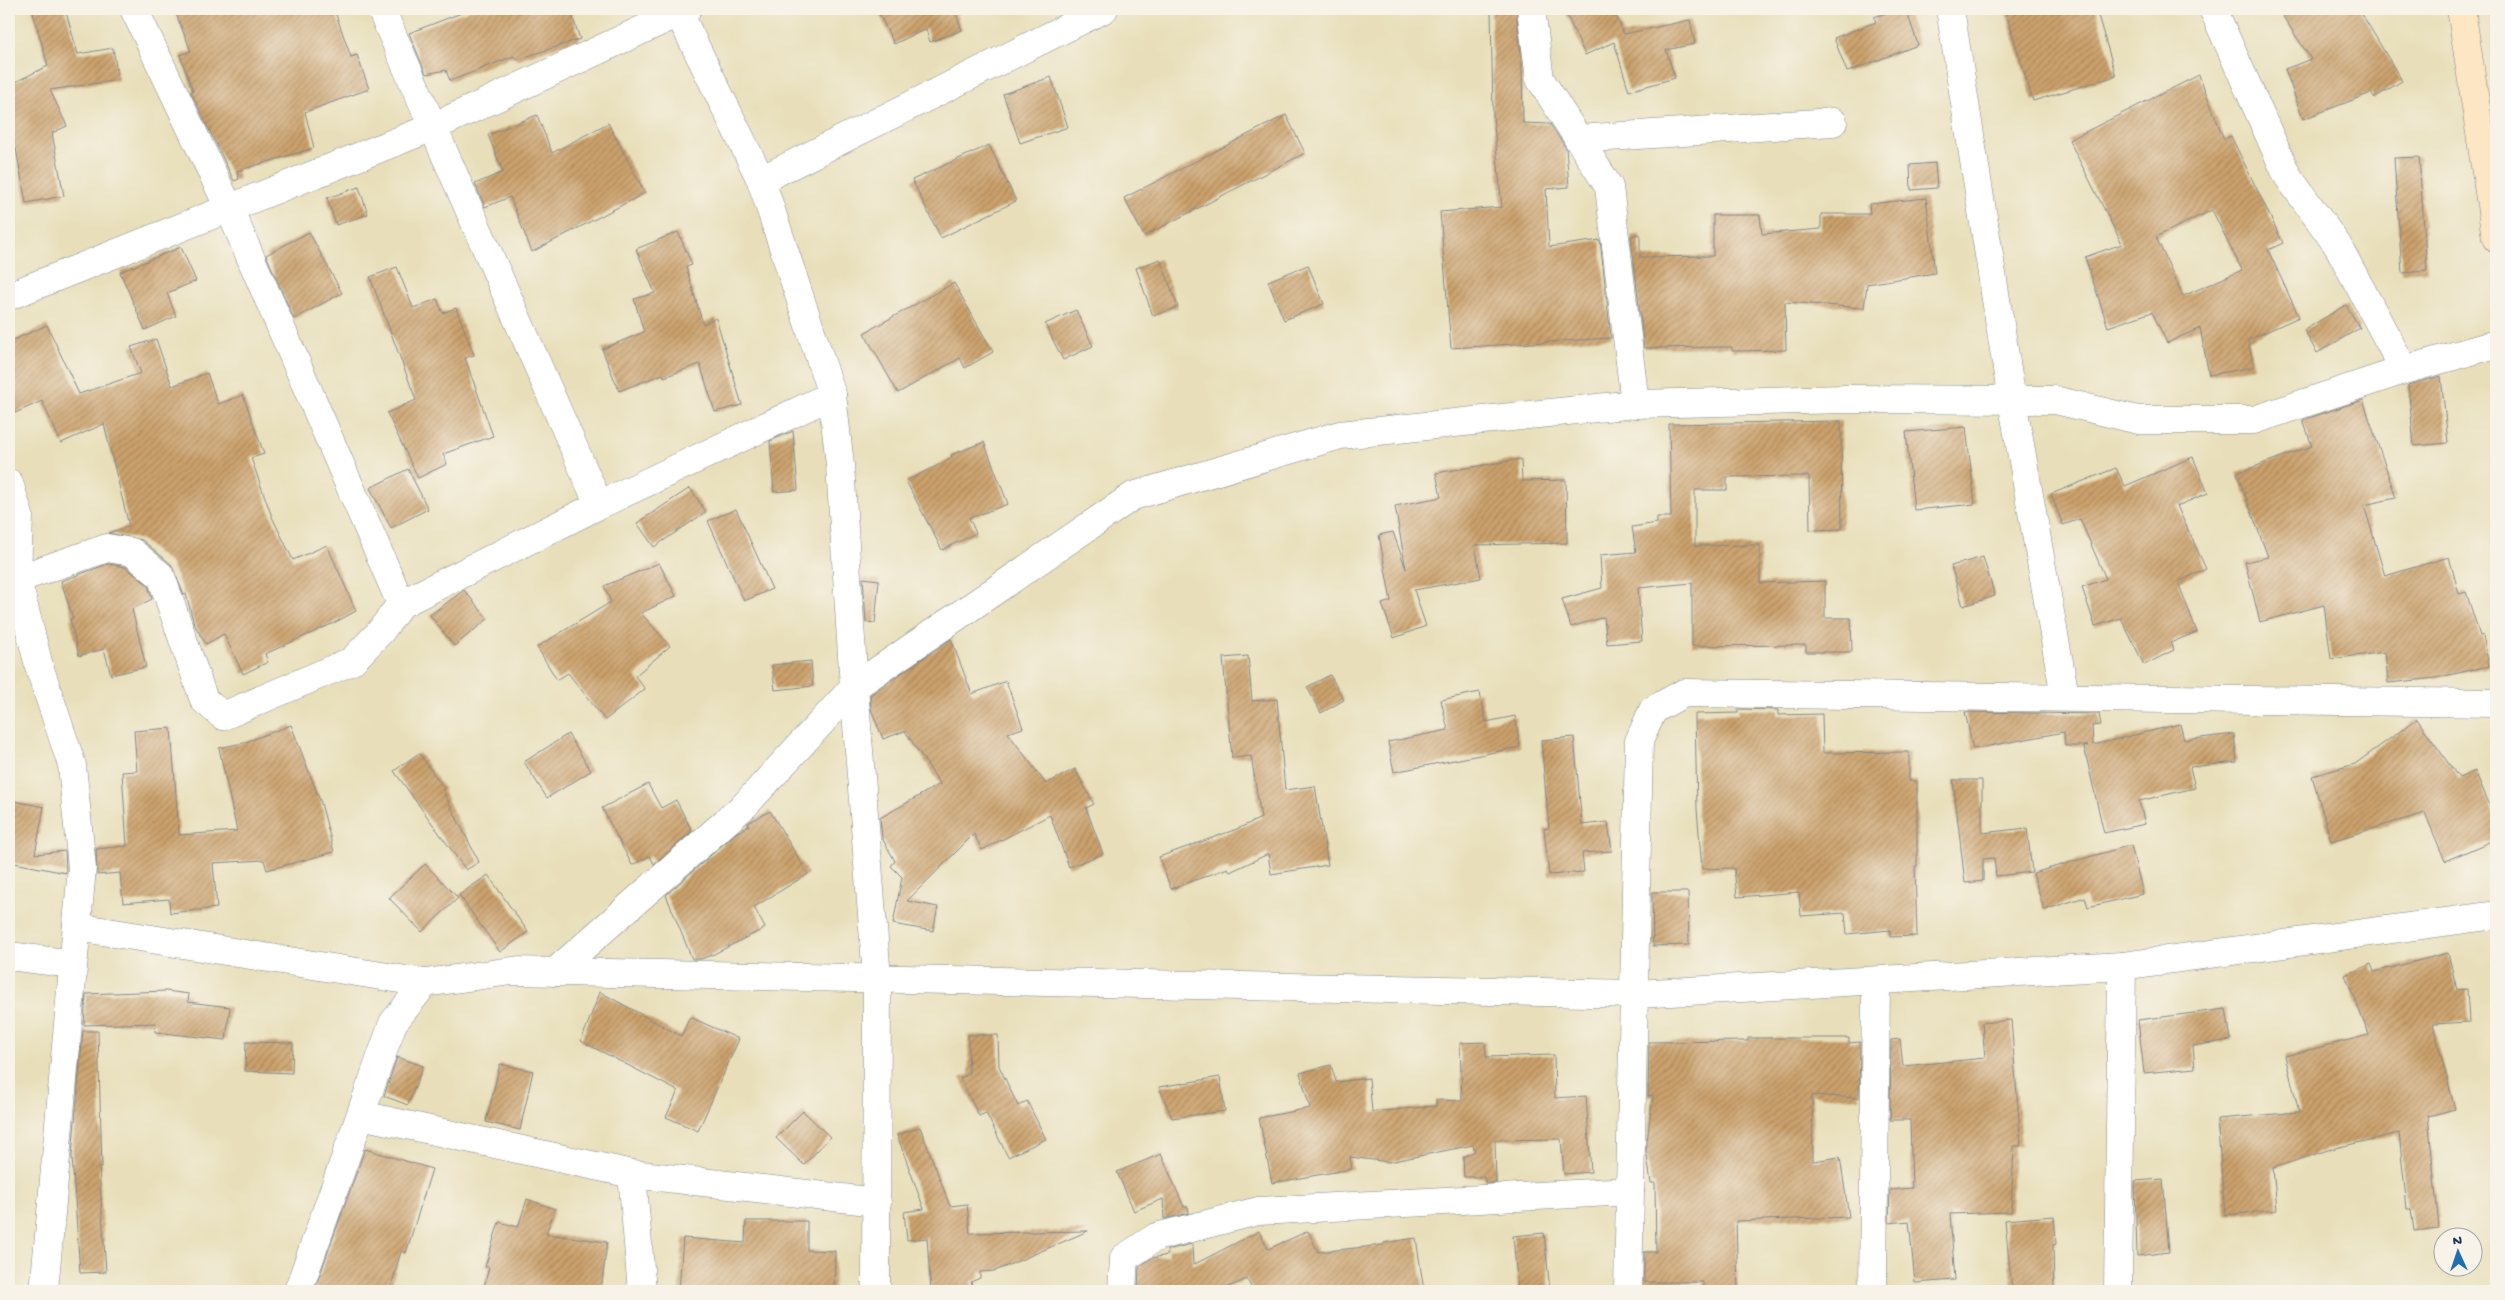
<svg xmlns="http://www.w3.org/2000/svg" width="2505" height="1300" viewBox="0 0 2505 1300" font-family="'Gochi Hand',sans-serif">
<style>
.building{fill:url(#building-hatch);fill-rule:evenodd}
.lines{fill:none;stroke-linecap:round;stroke-linejoin:round}
.minor-casing{stroke:#82878c;stroke-width:29}
.tertiary-casing{stroke:#82878c;stroke-width:29}
.secondary-casing{stroke:#82878c;stroke-width:29}
.minor{stroke:#fff;stroke-width:28}
.tertiary{stroke:#fff;stroke-width:28}
.secondary{stroke:#fce6c4;stroke-width:28}
</style>
<defs>
<pattern id="building-hatch" width="6" height="6" patternUnits="userSpaceOnUse" patternTransform="scale(1.25)"><rect width="6" height="6" fill="#cca26c"/><path d="M-1 1l2-2M0 6l6-6M5 7l2-2" fill="none" stroke="#a5845c"/></pattern>
</defs>
<rect width="100%" height="100%" fill="#f7f3e8"/>
<filter id="ink" filterUnits="userSpaceOnUse"><feTurbulence type="fractalNoise" baseFrequency=".02" numOctaves="2"/><feDisplacementMap in="SourceGraphic" scale="10" xChannelSelector="R" yChannelSelector="G"/><feConvolveMatrix kernelMatrix="1 2 1 2 8 2 1 2 1" color-interpolation-filters="sRGB"/></filter>
<filter id="wash" filterUnits="userSpaceOnUse"><feTurbulence type="fractalNoise" baseFrequency=".0096" numOctaves="4" result="noise"/><feDisplacementMap in="SourceGraphic" scale="20" xChannelSelector="R" yChannelSelector="G"/><feGaussianBlur stdDeviation="1.12" result="paint"/><feColorMatrix in="noise" values="0 0 0 0 0 0 0 0 0 0 0 0 0 0 0 0 0 1.4 0 .05"/><feComposite in="paint" operator="in"/></filter>
<g filter="url(#wash)">
<rect width="100%" height="100%" fill="#e8dfba"/>
<g id="blocks">
<!-- building -->
<g class="building">
<path d="M 32,9 L 65,9 L 78,54 L 113,48 L 118,80 L 50,90 L 67,126 L 52,133 L 64,196 L 26,203 L 16,149 L 9,153 L 9,85 L 48,66 Z"/>
<path d="M 174,9 L 334,9 L 351,57 L 357,55 L 369,89 L 305,112 L 314,148 L 237,171 L 239,179 L 234,181 L 191,92 L 193,91 L 180,55 L 191,51 Z"/>
<path d="M 472,9 L 570,9 L 580,39 L 516,60 L 514,56 L 450,81 L 446,70 L 426,74 L 409,33 Z"/>
<path d="M 877,9 L 966,9 L 956,14 L 962,30 L 930,42 L 926,29 L 894,44 Z"/>
<path d="M 1491,9 L 1516,9 L 1522,65 L 1523,123 L 1550,124 L 1566,148 L 1569,187 L 1546,189 L 1549,247 L 1600,240 L 1611,338 L 1451,348 L 1440,212 L 1502,207 L 1493,116 Z"/>
<path d="M 1564,9 L 1613,9 L 1624,34 L 1690,20 L 1695,44 L 1666,50 L 1675,78 L 1629,91 L 1614,42 L 1585,55 Z"/>
<path d="M 1898,9 L 1906,9 L 1918,45 L 1847,72 L 1834,38 L 1876,22 L 1874,17 Z"/>
<path d="M 2005,9 L 2096,9 L 2116,76 L 2033,101 Z"/>
<path d="M 2278,9 L 2359,9 L 2402,81 L 2374,98 L 2371,93 L 2303,119 L 2285,69 L 2311,59 Z"/>
<path d="M 2199,75 L 2224,139 L 2231,136 L 2283,243 L 2268,250 L 2299,317 L 2248,340 L 2254,367 L 2209,375 L 2200,328 L 2167,343 L 2152,312 L 2108,327 L 2085,257 L 2122,244 L 2069,140 ZM 2212,210 L 2242,270 L 2183,296 L 2156,237 Z"/>
<path d="M 1051,77 L 1068,127 L 1020,143 L 1003,94 Z"/>
<path d="M 537,115 L 552,153 L 608,123 L 645,193 L 532,252 L 510,197 L 485,207 L 475,184 L 503,172 L 488,135 Z"/>
<path d="M 1286,115 L 1305,153 L 1144,236 L 1124,198 Z"/>
<path d="M 989,145 L 1016,201 L 941,238 L 912,180 Z"/>
<path d="M 2419,157 L 2427,271 L 2402,273 L 2394,158 Z"/>
<path d="M 1935,163 L 1937,188 L 1911,190 L 1910,165 Z"/>
<path d="M 359,187 L 368,214 L 336,225 L 327,198 Z"/>
<path d="M 1926,198 L 1935,273 L 1867,284 L 1864,308 L 1785,302 L 1786,350 L 1732,351 L 1732,347 L 1644,348 L 1631,236 L 1640,234 L 1640,257 L 1713,256 L 1713,215 L 1760,215 L 1762,234 L 1821,229 L 1821,214 L 1870,214 L 1869,204 Z"/>
<path d="M 309,232 L 342,293 L 294,319 L 266,255 Z"/>
<path d="M 678,232 L 692,265 L 686,267 L 703,324 L 716,318 L 742,405 L 715,412 L 700,364 L 664,377 L 663,374 L 619,391 L 602,349 L 644,332 L 634,299 L 655,293 L 636,249 Z"/>
<path d="M 181,247 L 196,281 L 167,293 L 176,316 L 145,330 L 120,272 Z"/>
<path d="M 1160,259 L 1178,307 L 1153,316 L 1136,268 Z"/>
<path d="M 1308,265 L 1324,304 L 1284,320 L 1268,281 Z"/>
<path d="M 397,267 L 413,308 L 437,299 L 443,313 L 456,308 L 474,355 L 465,358 L 493,436 L 443,454 L 447,464 L 418,478 L 387,413 L 416,400 L 370,277 Z"/>
<path d="M 954,283 L 993,352 L 965,368 L 960,358 L 898,393 L 864,333 Z"/>
<path d="M 2346,305 L 2360,328 L 2317,353 L 2304,330 Z"/>
<path d="M 1076,310 L 1093,346 L 1063,360 L 1045,324 Z"/>
<path d="M 47,325 L 79,394 L 141,373 L 131,347 L 156,339 L 172,386 L 207,373 L 218,404 L 243,395 L 264,454 L 251,458 L 272,517 L 293,560 L 327,545 L 356,611 L 334,623 L 265,654 L 268,662 L 243,674 L 224,634 L 206,644 L 194,624 L 186,594 L 184,595 L 171,564 L 142,540 L 108,533 L 129,526 L 104,424 L 61,443 L 42,401 L 15,413 L 9,400 L 9,342 Z"/>
<path d="M 2441,376 L 2448,443 L 2414,446 L 2408,385 Z"/>
<path d="M 2363,400 L 2396,498 L 2364,505 L 2385,576 L 2449,557 L 2459,594 L 2466,592 L 2480,636 L 2483,635 L 2489,666 L 2436,678 L 2388,683 L 2385,652 L 2331,659 L 2324,605 L 2260,622 L 2245,562 L 2268,557 L 2237,473 L 2312,446 L 2303,420 Z"/>
<path d="M 1841,421 L 1842,529 L 1810,530 L 1809,476 L 1727,477 L 1727,490 L 1695,490 L 1695,546 L 1760,545 L 1760,583 L 1825,581 L 1825,618 L 1851,618 L 1852,652 L 1806,652 L 1806,645 L 1692,646 L 1692,583 L 1638,588 L 1642,641 L 1607,644 L 1604,617 L 1571,627 L 1562,599 L 1602,588 L 1600,555 L 1636,552 L 1632,527 L 1657,523 L 1657,517 L 1671,517 L 1669,424 Z"/>
<path d="M 1966,427 L 1975,504 L 1914,510 L 1906,432 Z"/>
<path d="M 793,431 L 798,490 L 774,492 L 770,441 Z"/>
<path d="M 984,442 L 1008,504 L 969,518 L 976,533 L 942,550 L 906,481 L 952,458 L 951,455 Z"/>
<path d="M 2193,457 L 2208,493 L 2177,506 L 2206,569 L 2178,582 L 2197,632 L 2170,643 L 2174,650 L 2144,665 L 2121,618 L 2095,626 L 2082,587 L 2106,579 L 2080,519 L 2063,525 L 2051,494 L 2116,468 L 2125,486 Z"/>
<path d="M 1521,459 L 1522,481 L 1566,480 L 1567,543 L 1475,545 L 1481,578 L 1414,590 L 1426,626 L 1394,638 L 1382,604 L 1391,601 L 1379,535 L 1393,532 L 1406,569 L 1395,506 L 1441,497 L 1436,473 Z"/>
<path d="M 408,469 L 428,509 L 391,528 L 370,488 Z"/>
<path d="M 690,488 L 706,512 L 654,547 L 637,523 Z"/>
<path d="M 736,509 L 772,589 L 744,601 L 708,521 Z"/>
<path d="M 1983,557 L 1995,596 L 1963,606 L 1951,566 Z"/>
<path d="M 659,563 L 676,596 L 641,613 L 670,646 L 635,676 L 645,689 L 605,720 L 568,673 L 557,680 L 537,647 L 611,602 L 604,586 Z"/>
<path d="M 108,564 L 125,567 L 148,585 L 152,599 L 132,609 L 146,667 L 111,675 L 104,649 L 79,656 L 70,619 L 73,618 L 61,581 Z"/>
<path d="M 863,578 L 879,580 L 875,623 L 866,622 Z"/>
<path d="M 464,590 L 488,619 L 454,646 L 430,615 Z"/>
<path d="M 951,639 L 972,694 L 1006,681 L 1023,728 L 1008,733 L 1046,784 L 1075,769 L 1094,804 L 1086,808 L 1103,854 L 1069,867 L 1050,815 L 982,850 L 974,834 L 907,901 L 938,907 L 933,931 L 893,924 L 902,877 L 891,866 L 895,861 L 882,838 L 880,818 L 940,784 L 905,731 L 883,739 L 871,709 L 870,695 Z"/>
<path d="M 1248,656 L 1252,701 L 1277,699 L 1285,790 L 1315,786 L 1328,865 L 1271,874 L 1268,854 L 1230,872 L 1228,868 L 1171,889 L 1159,857 L 1237,829 L 1261,818 L 1251,756 L 1232,758 L 1223,658 Z"/>
<path d="M 811,661 L 813,686 L 775,690 L 772,665 Z"/>
<path d="M 1330,675 L 1344,700 L 1321,713 L 1307,687 Z"/>
<path d="M 1480,692 L 1486,722 L 1515,716 L 1520,747 L 1394,772 L 1388,742 L 1448,730 L 1441,700 Z"/>
<path d="M 1738,709 L 1778,710 L 1778,715 L 1822,714 L 1823,753 L 1909,752 L 1909,781 L 1917,781 L 1917,866 L 1915,866 L 1917,936 L 1890,937 L 1890,930 L 1847,934 L 1845,913 L 1801,916 L 1799,892 L 1737,897 L 1734,868 L 1702,869 L 1697,809 L 1695,714 L 1738,713 Z"/>
<path d="M 1965,712 L 2099,714 L 2101,725 L 2092,726 L 2093,745 L 2180,724 L 2184,740 L 2234,734 L 2237,762 L 2190,767 L 2195,788 L 2139,801 L 2145,824 L 2104,833 L 2084,747 L 2088,746 L 2065,746 L 2064,732 L 1973,749 Z"/>
<path d="M 2417,719 L 2459,778 L 2475,771 L 2496,820 L 2496,839 L 2445,861 L 2425,813 L 2331,841 L 2312,776 L 2355,764 Z"/>
<path d="M 291,725 L 321,803 L 334,852 L 267,870 L 264,860 L 213,863 L 217,908 L 170,913 L 169,899 L 123,903 L 120,873 L 97,875 L 96,849 L 127,846 L 122,772 L 137,771 L 134,731 L 171,728 L 179,835 L 237,831 L 219,748 L 243,743 Z"/>
<path d="M 568,734 L 591,771 L 547,798 L 524,762 Z"/>
<path d="M 1574,737 L 1582,825 L 1608,822 L 1612,851 L 1582,853 L 1584,872 L 1549,875 L 1544,829 L 1549,828 L 1541,740 Z"/>
<path d="M 419,753 L 445,790 L 443,791 L 479,862 L 466,870 L 394,771 Z"/>
<path d="M 1953,780 L 1982,780 L 1982,833 L 2027,828 L 2032,872 L 1996,876 L 1994,858 L 1983,859 L 1983,881 L 1965,883 Z"/>
<path d="M 648,784 L 661,808 L 676,800 L 692,831 L 654,864 L 650,856 L 632,865 L 602,808 Z"/>
<path d="M 9,800 L 44,807 L 35,854 L 65,851 L 66,873 L 9,862 Z"/>
<path d="M 770,811 L 808,874 L 754,907 L 765,928 L 714,954 L 701,959 L 692,959 L 666,895 L 736,833 L 749,826 L 748,823 Z"/>
<path d="M 2131,845 L 2143,894 L 2088,907 L 2085,897 L 2044,910 L 2033,873 Z"/>
<path d="M 425,864 L 458,898 L 422,932 L 389,898 Z"/>
<path d="M 488,875 L 528,932 L 500,952 L 459,895 Z"/>
<path d="M 1652,892 L 1688,892 L 1689,945 L 1653,946 Z"/>
<path d="M 2448,953 L 2457,990 L 2467,989 L 2469,1022 L 2433,1024 L 2455,1109 L 2428,1116 L 2439,1228 L 2414,1231 L 2411,1209 L 2407,1209 L 2399,1133 L 2331,1149 L 2273,1168 L 2277,1210 L 2225,1215 L 2217,1119 L 2299,1112 L 2285,1056 L 2369,1035 L 2345,975 L 2371,964 L 2374,972 Z"/>
<path d="M 166,991 L 189,994 L 188,1002 L 230,1007 L 226,1040 L 155,1032 L 156,1023 L 84,1025 L 86,994 Z"/>
<path d="M 600,992 L 681,1036 L 690,1017 L 739,1039 L 698,1131 L 666,1117 L 678,1091 L 581,1041 Z"/>
<path d="M 2226,1009 L 2231,1040 L 2193,1046 L 2195,1068 L 2144,1073 L 2138,1020 Z"/>
<path d="M 2011,1020 L 2021,1146 L 2014,1146 L 2011,1212 L 1950,1214 L 1955,1280 L 1915,1283 L 1909,1221 L 1889,1223 L 1890,1190 L 1912,1188 L 1910,1120 L 1890,1120 L 1891,1040 L 1900,1039 L 1903,1066 L 1985,1058 L 1982,1023 Z"/>
<path d="M 83,1031 L 98,1031 L 102,1168 L 99,1168 L 106,1272 L 80,1273 L 72,1156 Z"/>
<path d="M 968,1035 L 998,1035 L 999,1066 L 1018,1106 L 1027,1101 L 1046,1139 L 1008,1157 L 986,1113 L 979,1116 L 960,1078 L 969,1074 Z"/>
<path d="M 1748,1038 L 1849,1038 L 1849,1043 L 1860,1042 L 1859,1098 L 1812,1095 L 1813,1161 L 1840,1157 L 1849,1217 L 1736,1221 L 1738,1291 L 1703,1291 L 1703,1282 L 1644,1282 L 1644,1252 L 1656,1252 L 1655,1183 L 1651,1183 L 1646,1149 L 1653,1095 L 1648,1096 L 1649,1042 L 1748,1041 Z"/>
<path d="M 246,1042 L 293,1043 L 292,1073 L 245,1071 Z"/>
<path d="M 1485,1042 L 1486,1057 L 1554,1055 L 1555,1098 L 1586,1096 L 1591,1172 L 1564,1174 L 1561,1139 L 1495,1140 L 1496,1183 L 1486,1183 L 1484,1177 L 1464,1177 L 1463,1157 L 1475,1151 L 1473,1145 L 1389,1162 L 1350,1157 L 1352,1169 L 1272,1183 L 1259,1118 L 1310,1108 L 1300,1073 L 1331,1065 L 1336,1082 L 1369,1078 L 1372,1112 L 1436,1106 L 1436,1100 L 1462,1101 L 1460,1043 Z"/>
<path d="M 397,1057 L 423,1066 L 408,1105 L 384,1096 Z"/>
<path d="M 500,1064 L 533,1071 L 520,1130 L 486,1122 Z"/>
<path d="M 1220,1077 L 1225,1111 L 1172,1118 L 1159,1087 Z"/>
<path d="M 803,1111 L 830,1137 L 804,1165 L 776,1138 Z"/>
<path d="M 920,1127 L 950,1206 L 967,1204 L 970,1233 L 1088,1231 L 995,1271 L 980,1272 L 980,1278 L 971,1282 L 974,1291 L 931,1291 L 927,1238 L 907,1240 L 904,1212 L 924,1209 L 897,1135 Z"/>
<path d="M 365,1149 L 432,1169 L 406,1253 L 401,1251 L 390,1291 L 314,1291 Z"/>
<path d="M 1161,1154 L 1184,1207 L 1188,1207 L 1189,1213 L 1164,1219 L 1163,1199 L 1134,1211 L 1117,1172 Z"/>
<path d="M 2163,1179 L 2169,1252 L 2137,1256 L 2135,1181 Z"/>
<path d="M 527,1199 L 555,1209 L 546,1234 L 607,1242 L 601,1291 L 483,1291 L 489,1267 L 485,1267 L 499,1222 L 518,1227 Z"/>
<path d="M 2054,1216 L 2056,1244 L 2053,1245 L 2054,1291 L 2012,1291 L 2005,1220 Z"/>
<path d="M 746,1221 L 807,1221 L 807,1250 L 835,1251 L 834,1291 L 679,1291 L 683,1238 L 745,1243 Z"/>
<path d="M 1259,1231 L 1268,1249 L 1308,1231 L 1318,1252 L 1384,1245 L 1384,1243 L 1416,1238 L 1424,1291 L 1253,1291 L 1247,1279 L 1219,1291 L 1138,1291 L 1139,1267 L 1152,1258 L 1168,1255 L 1167,1250 L 1192,1244 L 1193,1265 Z"/>
<path d="M 1544,1233 L 1550,1291 L 1518,1291 L 1513,1236 Z"/>
</g>
</g>
</g>
<g filter="url(#ink)">
<use href="#blocks" fill-opacity="0" stroke="#82878c" stroke-width="1"/>
<g class="lines">
<defs>
<g id="minor">
<path d="M 134,9 L 229,208 L 401,604"/>
<path d="M 381,9 L 599,505"/>
<path d="M 1531,9 L 1540,79 L 1609,187 L 1635,404"/>
<path d="M 1950,9 L 2012,400 L 2065,696"/>
<path d="M 2213,9 L 2287,175 L 2338,246 L 2404,370"/>
<path d="M 1578,139 L 1833,122"/>
<path d="M 761,180 L 1104,9"/>
<path d="M 9,296 L 433,127 L 687,9"/>
<path d="M 9,483 L 19,515 L 17,579 L 9,593"/>
<path d="M 77,927 L 425,983"/>
<path d="M 9,956 L 73,964"/>
<path d="M 555,972 L 745,805 L 854,687 L 1133,496 L 1340,435 L 1635,404 L 1847,399 L 2055,400 L 2138,420 L 2254,420 L 2404,370 L 2496,344"/>
<path d="M 361,1115 L 632,1174"/>
<path d="M 44,1291 L 82,868 L 72,765 L 39,666 L 17,579 L 107,548 L 132,552 L 161,576 L 204,700 L 223,716 L 352,661 L 380,632 L 401,604 L 599,505 L 832,395"/>
<path d="M 298,1291 L 393,1023 L 425,983 L 512,971 L 1636,994 L 2122,966 L 2496,915"/>
<path d="M 642,1291 L 632,1174 L 877,1202"/>
<path d="M 1122,1291 L 1124,1258 L 1156,1237 L 1258,1211 L 1630,1191"/>
<path d="M 1628,1291 L 1639,741 L 1653,710 L 1684,693 L 2496,703"/>
<path d="M 1873,1291 L 1876,981"/>
<path d="M 2118,1291 L 2122,966"/>
</g>
<path id="tertiary" d="M 677,9 L 761,180 L 832,395 L 840,465 L 854,687 L 877,978 L 876,1291"/>
<path id="secondary" d="M 2461,9 L 2496,238"/>
</defs>
<!-- minor casing -->
<use href="#minor" class="minor-casing"/>
<!-- tertiary casing -->
<use href="#tertiary" class="tertiary-casing"/>
<!-- secondary casing -->
<use href="#secondary" class="secondary-casing"/>
<!-- minor -->
<use href="#minor" class="minor"/>
<!-- tertiary -->
<use href="#tertiary" class="tertiary"/>
<!-- secondary -->
<use href="#secondary" class="secondary"/>
</g>
</g>
<!-- margin -->
<rect width="2505" height="1300" fill="none" stroke="#f7f3e8" stroke-width="30"/>
<!-- north arrow -->
<g transform="translate(2458 1252) rotate(357)"><circle r="24" fill="#f7f3e8" stroke="#9fa5b1"/>
<path d="M0-4L9 19L0 12L-9 19Z" fill="#1f6fb2"/>
<text y="-8" font-size="14" font-weight="bold" text-anchor="middle" fill="#1b2f5e">N</text>
</g>
</svg>
